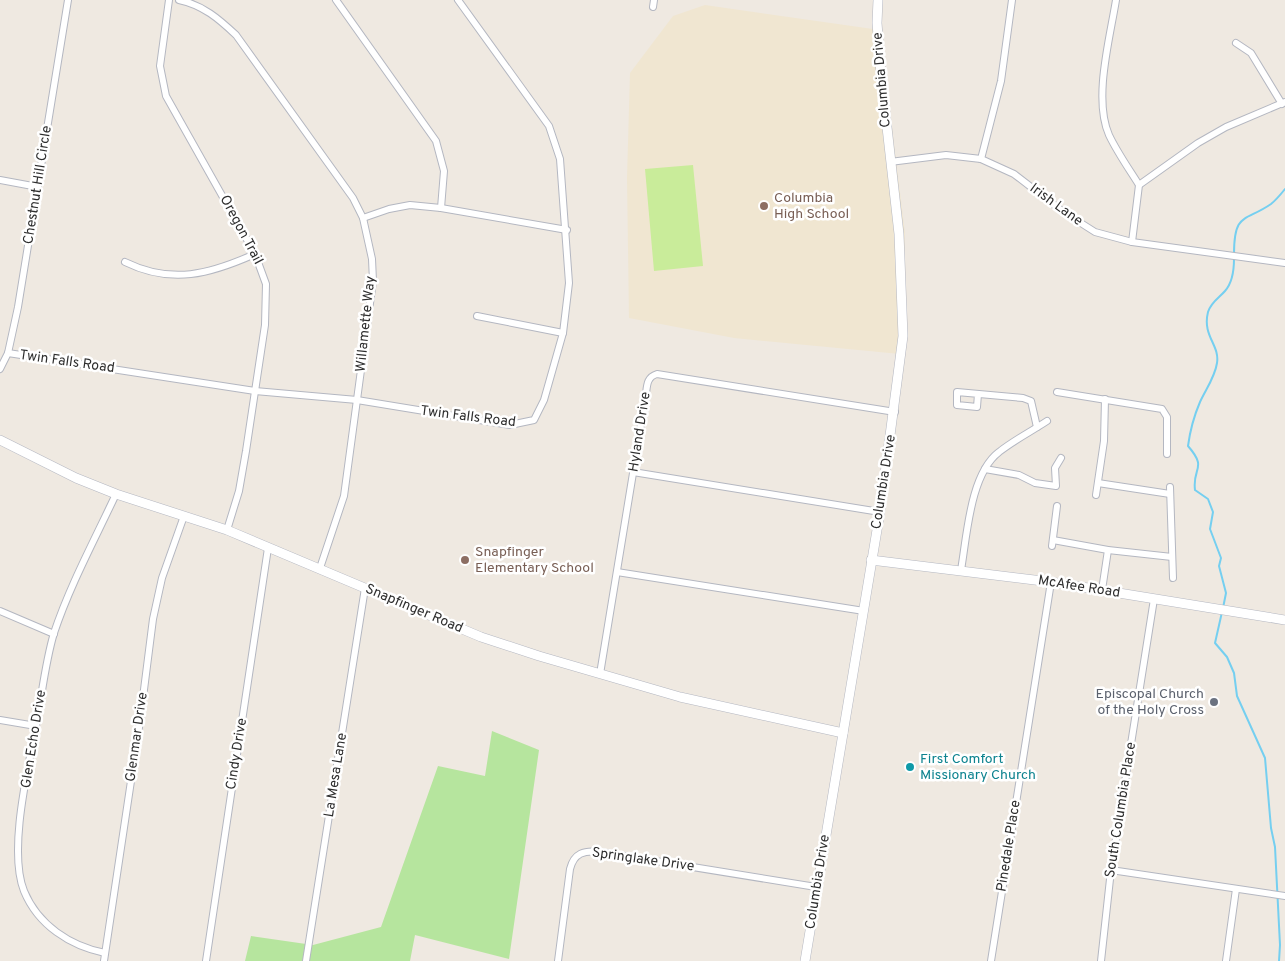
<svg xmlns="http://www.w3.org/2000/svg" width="1285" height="961" viewBox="0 0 1285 961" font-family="Overpass,sans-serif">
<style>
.education{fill:#f0e6d1}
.green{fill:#b6e59e}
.pitch{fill:#c9ec9a}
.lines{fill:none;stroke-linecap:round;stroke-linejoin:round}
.stream{stroke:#75cff0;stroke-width:2}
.street-casing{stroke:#b4b7c1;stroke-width:8}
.secondary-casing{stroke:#b4b7c1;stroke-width:10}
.street{stroke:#fff;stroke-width:6}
.secondary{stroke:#fff;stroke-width:9}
.education-dot{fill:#8d6e63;stroke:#fff;stroke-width:2}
.worship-dot{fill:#6b7280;stroke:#fff;stroke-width:2}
.culture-dot{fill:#0f9aa8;stroke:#fff;stroke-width:2}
.labels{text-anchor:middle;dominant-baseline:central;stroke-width:5;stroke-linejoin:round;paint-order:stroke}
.street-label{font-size:14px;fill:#2e2e2e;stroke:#fff}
.education-label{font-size:14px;fill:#785e54;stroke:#fff;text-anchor:start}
.worship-label{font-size:14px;fill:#5b616d;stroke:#fff;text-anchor:end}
.culture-label{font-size:14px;fill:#0d838f;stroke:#fff;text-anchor:start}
</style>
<rect width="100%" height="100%" fill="#efe9e1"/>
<!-- education -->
<path class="education" d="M 705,5 L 880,30 L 905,233 L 900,354 L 734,338 L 629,318 L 627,178 L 630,73 L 673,16 Z"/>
<!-- green -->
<path class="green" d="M 492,731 L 539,750 L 509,959 L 415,935 L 410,961 L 245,961 L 251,936 L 313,945 L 381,927 L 438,766 L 485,776 Z"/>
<!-- pitch -->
<path class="pitch" d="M 693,165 L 703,266 L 654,271 L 645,169 Z"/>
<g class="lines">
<!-- stream -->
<g class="stream">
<path d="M 1234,254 C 1234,212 1245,222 1271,204 C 1276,200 1281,194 1285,189"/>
<path d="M 1223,608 L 1226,593 L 1219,566 L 1221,558 L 1210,529 L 1213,512 L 1208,499 L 1195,490 C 1192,467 1208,469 1188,446 C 1190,431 1194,416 1200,402 C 1206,389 1215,377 1217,363 C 1220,345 1202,336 1208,312 C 1211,302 1219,298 1225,291 C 1233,282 1234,270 1234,259"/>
<path d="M 1222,612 L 1215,643 L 1227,657 L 1234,673 L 1237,696 L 1265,758 L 1271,828 L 1275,847 L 1280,945 L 1279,961"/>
</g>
<defs>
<g id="street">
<path d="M 169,0 L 160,66 L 166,96 L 255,254 L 266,284 L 265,325 L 246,451 L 239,491 L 227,530"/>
<path d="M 179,0 C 203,5 219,19 236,35 L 353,198 L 363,218 L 372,259 L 373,281 L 344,496 L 320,568"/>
<path d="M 336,0 L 436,141 L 444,171 L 441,208"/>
<path d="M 1116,0 C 1110,38 1093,99 1109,135 C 1117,152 1129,169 1139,185"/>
<path d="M 653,7 L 654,0"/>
<path d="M 1236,43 L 1251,53 L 1282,104"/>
<path d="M 981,159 L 1001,81 L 1012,0"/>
<path d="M 890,162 L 946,155 L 981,159 L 1014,174 L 1062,211 L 1095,232 L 1132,242 L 1285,263"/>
<path d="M 0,180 L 38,187"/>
<path d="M 363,218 L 389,209 L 410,205 L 441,208 L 567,230"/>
<path d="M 1132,242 L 1139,185 L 1198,143 L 1226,127 L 1285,102"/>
<path d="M 125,262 C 172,285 210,274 255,254"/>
<path d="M 477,316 L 563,333"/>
<path d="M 8,353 L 255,391 L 357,400 L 510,425 L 534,420 L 544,400 L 563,333 L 569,283 L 560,159 L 549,126 L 458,0"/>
<path d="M 0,369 L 8,353 L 18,307 L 68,0"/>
<path d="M 1057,392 L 1162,409 L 1167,417 L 1167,454"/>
<path d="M 978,394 L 977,407 L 957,405 L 957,392 L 1023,398 L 1031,401 L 1037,427"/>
<path d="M 985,469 L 1019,475 L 1035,483 L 1056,486 L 1055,468 L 1061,458"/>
<path d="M 633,472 L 880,512"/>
<path d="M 1098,483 L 1170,494"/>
<path d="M 1170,487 L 1173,578"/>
<path d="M 1096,495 L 1104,441 L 1105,399"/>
<path d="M 1053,540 L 1108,550 L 1172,557"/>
<path d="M 1052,546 L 1057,506"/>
<path d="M 961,570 C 967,536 970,474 999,452 C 1014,440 1032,431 1047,421"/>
<path d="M 617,572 L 864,611"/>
<path d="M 1102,590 L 1108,550"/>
<path d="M 0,611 L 54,634"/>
<path d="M 600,674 L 646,394 C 647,385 647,377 657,374 L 895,412"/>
<path d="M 0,720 L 36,726"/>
<path d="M 1111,870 L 1285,896"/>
<path d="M 105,953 C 70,946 38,925 24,891 C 8,851 28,769 36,726 C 42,695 45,663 54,633 C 70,585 95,539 116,494"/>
<path d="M 104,961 L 140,721 L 153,619 L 162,578 L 184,516"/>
<path d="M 206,961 L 268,548"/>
<path d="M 306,961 L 365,588"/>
<path d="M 558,961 L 570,869 C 574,853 584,850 600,852 L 816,887"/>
<path d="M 991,961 L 1051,582"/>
<path d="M 1101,961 L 1111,870 L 1154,599"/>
<path d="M 1226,961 L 1236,889"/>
</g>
<g id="secondary">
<path d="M 0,440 L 76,478 L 116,494 L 227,530 L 481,637 L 539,656 L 680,697 L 843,733"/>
<path d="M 871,560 L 1051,582 L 1285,620"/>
<path d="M 805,961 L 880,512 L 903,336 L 899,234 L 881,74 L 877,23 L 878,0"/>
</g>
</defs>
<!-- street casing -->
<use href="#street" class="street-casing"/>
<!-- secondary casing -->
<use href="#secondary" class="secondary-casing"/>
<!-- street -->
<use href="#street" class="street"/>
<!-- secondary -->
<use href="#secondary" class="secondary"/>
</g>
<!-- markers -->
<g class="education-dot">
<circle cx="764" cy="206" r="5"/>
<circle cx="465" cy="560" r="5"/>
</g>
<circle class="worship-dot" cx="1214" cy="702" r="5"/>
<circle class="culture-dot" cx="910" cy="767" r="5"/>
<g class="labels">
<!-- street labels -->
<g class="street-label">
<text transform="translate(882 80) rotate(-95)">Columbia Drive</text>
<text transform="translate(38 185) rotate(-81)">Chestnut Hill Circle</text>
<text transform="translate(1056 205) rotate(36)">Irish Lane</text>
<text transform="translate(241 230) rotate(62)">Oregon Trail</text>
<text transform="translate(366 324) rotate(-84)">Willamette Way</text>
<text transform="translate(67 362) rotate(8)">Twin Falls Road</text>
<text transform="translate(468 417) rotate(7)">Twin Falls Road</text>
<text transform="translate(640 432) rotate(-81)">Hyland Drive</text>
<text transform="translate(884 482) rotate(-81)">Columbia Drive</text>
<text transform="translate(1079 587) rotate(9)">McAfee Road</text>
<text transform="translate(414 609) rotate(23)">Snapfinger Road</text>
<text transform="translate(137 737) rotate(-82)">Glenmar Drive</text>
<text transform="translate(34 739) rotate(-81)">Glen Echo Drive</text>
<text transform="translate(237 754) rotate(-81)">Cindy Drive</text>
<text transform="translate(336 775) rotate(-81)">La Mesa Lane</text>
<text transform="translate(1121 810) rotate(-81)">South Columbia Place</text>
<text transform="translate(1009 846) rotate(-81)">Pinedale Place</text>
<text transform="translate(643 860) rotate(8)">Springlake Drive</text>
<text transform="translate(818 882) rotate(-81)">Columbia Drive</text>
</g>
<!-- education labels -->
<g class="education-label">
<text x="774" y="198">Columbia<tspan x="774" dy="16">High School</tspan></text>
<text x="475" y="552">Snapfinger<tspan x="475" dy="16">Elementary School</tspan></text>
</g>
<!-- worship labels -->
<g class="worship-label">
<text x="1204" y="694">Episcopal Church<tspan x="1204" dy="16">of the Holy Cross</tspan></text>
</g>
<!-- culture labels -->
<g class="culture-label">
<text x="920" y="759">First Comfort<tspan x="920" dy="16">Missionary Church</tspan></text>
</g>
</g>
</svg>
